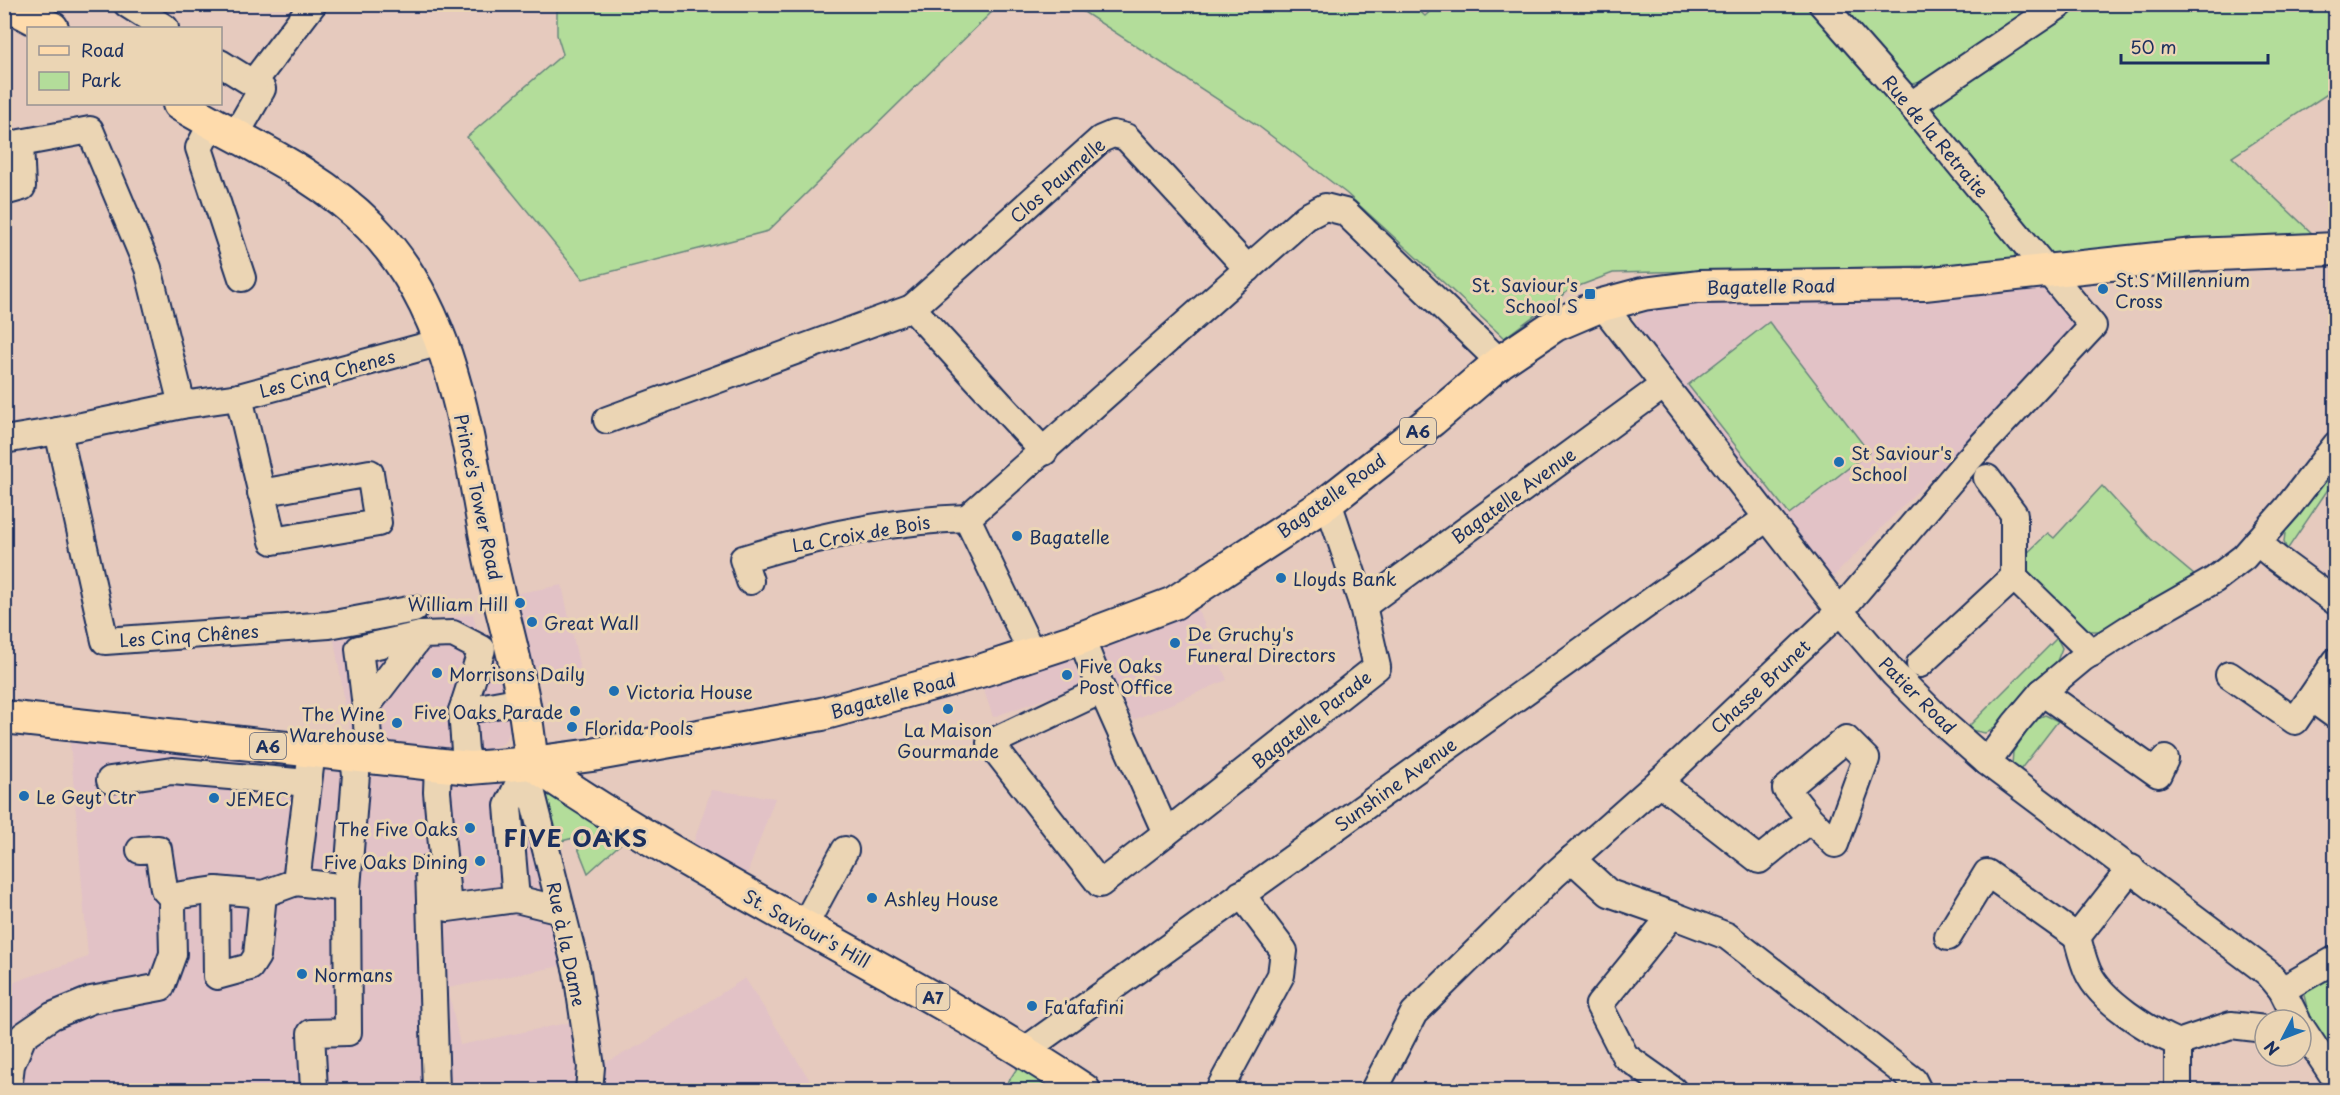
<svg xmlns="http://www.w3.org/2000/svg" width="2340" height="1095" viewBox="0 0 2340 1095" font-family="'Playpen Sans',sans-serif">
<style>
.built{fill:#e2c2c6}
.green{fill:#b3dd9a;stroke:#67867c;stroke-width:1.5}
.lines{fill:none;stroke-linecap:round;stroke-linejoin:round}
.minor-casing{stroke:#1b2f5e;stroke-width:30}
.major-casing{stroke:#1b2f5e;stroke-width:36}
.minor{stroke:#ebd5b4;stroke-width:26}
.major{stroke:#fedbac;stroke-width:32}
.poi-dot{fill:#1f6fb2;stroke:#ebd5b4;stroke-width:2}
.labels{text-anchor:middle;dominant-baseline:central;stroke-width:6;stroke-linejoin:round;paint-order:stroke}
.shield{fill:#ebd5b4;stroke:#596178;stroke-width:1.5}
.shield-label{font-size:16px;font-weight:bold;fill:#1b2f5e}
.street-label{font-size:18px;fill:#1b2f5e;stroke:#ebd5b4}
.poi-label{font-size:18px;fill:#1b2f5e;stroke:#ebd5b4;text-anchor:start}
.district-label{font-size:24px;font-weight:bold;letter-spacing:1.5px;fill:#1b2f5e;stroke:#ebd5b4}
</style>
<rect width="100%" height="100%" fill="#e6cabe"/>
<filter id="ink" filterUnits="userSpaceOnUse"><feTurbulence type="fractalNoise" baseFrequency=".0167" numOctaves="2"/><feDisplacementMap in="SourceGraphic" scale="12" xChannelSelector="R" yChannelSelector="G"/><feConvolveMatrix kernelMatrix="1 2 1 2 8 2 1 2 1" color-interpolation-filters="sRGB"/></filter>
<g filter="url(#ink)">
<!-- built -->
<g class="built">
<path d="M 2043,285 L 2048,287 L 2077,326 L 2076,331 L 1828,582 L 1631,334 L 1634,323 L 1643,313 L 1655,308 L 1721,301 L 1921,300 Z"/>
<path d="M 562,585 L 580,669 L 555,671 L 551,667 L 528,667 L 508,595 Z"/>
<path d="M 1196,604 L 1227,680 L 1133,720 L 1095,640 Z"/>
<path d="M 473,614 L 478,637 L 495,634 L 499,672 L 512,716 L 511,731 L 503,744 L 489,749 L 465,750 L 352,742 L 334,640 Z"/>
<path d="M 1070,650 L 1081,686 L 993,717 L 980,679 Z"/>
<path d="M 70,742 L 296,764 L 356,774 L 414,779 L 503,780 L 517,787 L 552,920 L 561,966 L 448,988 L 460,1045 L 577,1021 L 581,1090 L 5,1090 L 4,990 L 17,981 L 88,957 Z"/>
<path d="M 711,790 L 775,798 L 745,880 L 691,850 Z"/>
<path d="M 745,978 L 816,1090 L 597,1090 L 599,1066 L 642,1044 Z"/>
</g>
<!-- green -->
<g class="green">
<path d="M 1412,4 L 1425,16 L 1438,4 L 1809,5 L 2017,245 L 2014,259 L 1927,266 L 1613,273 L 1571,289 L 1504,338 L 1346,193 L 1257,125 L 1073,5 Z"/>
<path d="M 557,5 L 557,4 L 999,5 L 768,231 L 583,279 L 467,137 L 563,54 L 557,35 Z"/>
<path d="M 1835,5 L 2041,5 L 1922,82 L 1906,85 Z"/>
<path d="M 2071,5 L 2335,5 L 2335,89 L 2232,157 L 2317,238 L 2065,259 L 2049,253 L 1933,117 L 1936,93 Z"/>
<path d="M 1769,322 L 1869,452 L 1789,514 L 1688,385 Z"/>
<path d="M 2335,461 L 2335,479 L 2287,550 L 2284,542 L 2286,524 Z"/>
<path d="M 2102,486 L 2151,539 L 2195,576 L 2099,631 L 2088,631 L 2077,624 L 2018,562 L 2048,533 L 2054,538 Z"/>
<path d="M 2057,638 L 2062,648 L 2057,661 L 1992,730 L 1985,733 L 1966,729 Z"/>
<path d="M 2045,715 L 2058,721 L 2017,774 L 2012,765 L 2013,752 L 2035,719 Z"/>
<path d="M 545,793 L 626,839 L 588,873 L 574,838 L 549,844 L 539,805 Z"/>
<path d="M 2335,968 L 2335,1057 L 2309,1016 L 2303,991 Z"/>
<path d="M 1019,1065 L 1059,1090 L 1003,1090 Z"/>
</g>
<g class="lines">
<defs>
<g id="minor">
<path d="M 127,4 L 165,28"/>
<path d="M 220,63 L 262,89 L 235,136"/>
<path d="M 253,83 L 313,4"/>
<path d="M 1911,105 L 2061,4"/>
<path d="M 212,123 L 199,148 L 242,278"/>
<path d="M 4,192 L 22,187 L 20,143 L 90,130 L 148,268 L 182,405"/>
<path d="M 1602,305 L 1840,611 L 1894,674 L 1944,724 L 1987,762 L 2268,973 L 2282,990 L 2297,1020"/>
<path d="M 239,397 L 273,541 L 378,523 L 370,473 L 261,493"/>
<path d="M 607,420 L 912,308"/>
<path d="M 58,431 L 105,641 L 329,625 L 414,609"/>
<path d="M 4,440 L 58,431 L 182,405 L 239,397 L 441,342"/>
<path d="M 1044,452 L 912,308 L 1101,139 L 1113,134 L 1126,137 L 1248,269"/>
<path d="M 1987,478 L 2014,514 L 2014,577 L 2092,653"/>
<path d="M 2257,542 L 2276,558 L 2336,602"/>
<path d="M 750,581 L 743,559 C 815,537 892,520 967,518"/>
<path d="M 1363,606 L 1664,385"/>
<path d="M 1081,638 L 1102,690 L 1166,833 L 1100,884 L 990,743 L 1102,690"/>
<path d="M 1032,653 L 967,518 L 1306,217 L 1325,207 L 1345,212 L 1500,362"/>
<path d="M 1920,664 L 2014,577"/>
<path d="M 2229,675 L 2295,721 L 2336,661"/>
<path d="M 2042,692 L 2158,774 L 2165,759"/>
<path d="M 2311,698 L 2336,716"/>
<path d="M 366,707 L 359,649 L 421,635"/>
<path d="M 312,751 L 296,882 L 347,888 L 356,774 L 353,755"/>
<path d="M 369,756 L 366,707 L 421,635 L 453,634 L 482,649 L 462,711"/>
<path d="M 1987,762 L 2015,724 L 2042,692 L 2083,658 L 2128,629 L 2214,580 L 2244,557 L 2288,507 L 2336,445"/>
<path d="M 438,764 L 437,792 L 448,908 L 516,899 L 508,806 L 517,787 L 529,782"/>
<path d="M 532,766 L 529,782 L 577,972 L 591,1067 L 589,1090"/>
<path d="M 470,768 L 465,750 L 462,711 L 523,700"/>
<path d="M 110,780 L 172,771 L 308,783"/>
<path d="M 1659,782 L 1759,860 L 1810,819 L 1835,844 L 1866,759 L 1846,739 L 1786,789 L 1810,819"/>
<path d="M 1166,833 L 1377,667 L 1363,606 L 1328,502"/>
<path d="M 140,850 L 158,849 L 164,889 L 174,900"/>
<path d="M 1572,859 L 1609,893 L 1672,915 L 1599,1005 L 1625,1056 L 1673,1090"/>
<path d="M 429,869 L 436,1090"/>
<path d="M 263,894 L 216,890 L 217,976 L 250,967 L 257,956 L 263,894 L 296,882"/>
<path d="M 516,899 L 561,910"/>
<path d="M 1672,915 L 1727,936 L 1913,1080 L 1918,1090"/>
<path d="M 804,926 L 845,850"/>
<path d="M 1948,937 L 1987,873 L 2077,937 L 2131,868"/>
<path d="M 2077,937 C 2080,948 2083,961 2088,972 C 2101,1001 2149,1031 2178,1043 L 2178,1090"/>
<path d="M 2282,990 L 2336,959"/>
<path d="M 2301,1027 L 2336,1080"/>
<path d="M 2178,1043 L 2231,1025 L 2265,1029"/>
<path d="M 1024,1051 L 1767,518"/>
<path d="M 8,1090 L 11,1065 L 23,1036 L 52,1016 L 91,1000 L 161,987 L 173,954 L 172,908 L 174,900 L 181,895 L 216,890"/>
<path d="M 314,1090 L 311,1033 L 348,1032 L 347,888"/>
<path d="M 1219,1090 L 1281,975 L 1284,951 L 1241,894"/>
<path d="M 1374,1090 L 1414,1013 L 1554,875 L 1659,782 L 1840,611 L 1968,460 L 2093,326 L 1911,105 L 1822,4"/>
</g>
<g id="major">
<path d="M 7,4 L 52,28"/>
<path d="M 179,104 C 243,142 317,172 370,226 C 457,314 467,443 490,558 C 500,606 514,652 523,700 C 527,721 529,742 532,763"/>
<path d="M 4,717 L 470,768 L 532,763 L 592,755 L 822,714 L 980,671 L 1081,638 L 1174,603 L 1328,502 L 1432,420 L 1500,362 L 1555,325 L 1602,305 L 1643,294 L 1698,287 L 1924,284 L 2194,255 L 2336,249"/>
<path d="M 532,763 C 709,885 905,972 1084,1090"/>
</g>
</defs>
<!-- minor casing -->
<use href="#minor" class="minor-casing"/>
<!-- major casing -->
<use href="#major" class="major-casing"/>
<!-- minor -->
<use href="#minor" class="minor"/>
<!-- major -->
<use href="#major" class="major"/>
</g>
</g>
<!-- markers -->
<g class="poi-dot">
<circle cx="2103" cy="289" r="6"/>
<rect x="1584" y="288" width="12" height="12" rx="3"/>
<circle cx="1839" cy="462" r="6"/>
<circle cx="1017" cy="536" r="6"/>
<circle cx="1281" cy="578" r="6"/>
<circle cx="520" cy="603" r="6"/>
<circle cx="532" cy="622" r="6"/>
<circle cx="1175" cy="643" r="6"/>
<circle cx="437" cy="673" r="6"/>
<circle cx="1067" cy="675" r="6"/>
<circle cx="614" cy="691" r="6"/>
<circle cx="948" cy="709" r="6"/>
<circle cx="575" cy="711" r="6"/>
<circle cx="397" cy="723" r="6"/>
<circle cx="572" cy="727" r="6"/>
<circle cx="24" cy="796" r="6"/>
<circle cx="214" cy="798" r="6"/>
<circle cx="470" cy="828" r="6"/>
<circle cx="480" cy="861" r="6"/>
<circle cx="872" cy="898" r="6"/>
<circle cx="302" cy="974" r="6"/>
<circle cx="1032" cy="1006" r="6"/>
</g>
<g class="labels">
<!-- shield labels -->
<g class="shield">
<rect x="1400" y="418" width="36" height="26" rx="4.5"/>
<rect x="250" y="733" width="36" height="26" rx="4.5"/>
<rect x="916.5" y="984" width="33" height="26" rx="4.5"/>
</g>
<g class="shield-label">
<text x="1418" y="431">A6</text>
<text x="268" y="746">A6</text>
<text x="933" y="997">A7</text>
</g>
<!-- street labels -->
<g class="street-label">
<text transform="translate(1936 136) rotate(50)">Rue de la Retraite</text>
<text transform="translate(1057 180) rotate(-41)">Clos Paumelle</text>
<text transform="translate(1771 286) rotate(-1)">Bagatelle Road</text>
<text transform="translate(327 373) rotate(-15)">Les Cinq Chenes</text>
<text transform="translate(1331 495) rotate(-36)">Bagatelle Road</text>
<text transform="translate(1513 495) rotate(-36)">Bagatelle Avenue</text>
<text transform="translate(479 497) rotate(78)">Prince's Tower Road</text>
<text transform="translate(861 533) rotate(-10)">La Croix de Bois</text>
<text transform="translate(189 635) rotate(-4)">Les Cinq Chênes</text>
<text transform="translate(1760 686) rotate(-43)">Chasse Brunet</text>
<text transform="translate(893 695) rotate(-15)">Bagatelle Road</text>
<text transform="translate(1918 695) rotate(45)">Patier Road</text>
<text transform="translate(1311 719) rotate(-38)">Bagatelle Parade</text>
<text transform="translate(1395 784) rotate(-36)">Sunshine Avenue</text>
<text transform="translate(807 928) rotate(29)">St. Saviour's Hill</text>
<text transform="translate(567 944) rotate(78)">Rue à la Dame</text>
</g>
<!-- poi labels -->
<g class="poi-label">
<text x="2115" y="279">St.S Millennium<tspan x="2115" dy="21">Cross</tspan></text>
<text x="1578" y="284" text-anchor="end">St. Saviour's<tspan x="1578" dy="21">School S</tspan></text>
<text x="1851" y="452">St Saviour's<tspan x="1851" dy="21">School</tspan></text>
<text x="1029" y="536">Bagatelle</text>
<text x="1293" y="578">Lloyds Bank</text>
<text x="508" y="603" text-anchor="end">William Hill</text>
<text x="544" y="622">Great Wall</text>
<text x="1187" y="633">De Gruchy's<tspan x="1187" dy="21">Funeral Directors</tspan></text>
<text x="1079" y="665">Five Oaks<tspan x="1079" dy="21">Post Office</tspan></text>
<text x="449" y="673">Morrisons Daily</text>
<text x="626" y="691">Victoria House</text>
<text x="563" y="711" text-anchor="end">Five Oaks Parade</text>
<text x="385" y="713" text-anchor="end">The Wine<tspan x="385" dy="21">Warehouse</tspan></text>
<text x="584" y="727">Florida Pools</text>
<text x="948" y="729" text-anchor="middle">La Maison<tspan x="948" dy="21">Gourmande</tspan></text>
<text x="36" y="796">Le Geyt Ctr</text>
<text x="226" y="798">JEMEC</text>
<text x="458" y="828" text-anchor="end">The Five Oaks</text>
<text x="468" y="861" text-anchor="end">Five Oaks Dining</text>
<text x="884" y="898">Ashley House</text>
<text x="314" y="974">Normans</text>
<text x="1044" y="1006">Fa'afafini</text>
</g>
<!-- district labels -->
<g class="district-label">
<text x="576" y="837">FIVE OAKS</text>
</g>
</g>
<!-- margin -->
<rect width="2340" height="1095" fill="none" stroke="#ebd5b4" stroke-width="24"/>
<rect x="12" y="12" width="2316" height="1071" fill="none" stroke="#1b2f5e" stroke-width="2" filter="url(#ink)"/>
<!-- legend -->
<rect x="27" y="27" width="195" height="78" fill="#ebd5b4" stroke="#989392" stroke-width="1.5"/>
<rect x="39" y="46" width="30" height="9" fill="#fedbac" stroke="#989392" stroke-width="1.5"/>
<text x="81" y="57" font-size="18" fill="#1b2f5e">Road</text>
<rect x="39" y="72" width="30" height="18" fill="#b3dd9a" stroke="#989392" stroke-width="1.5"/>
<text x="81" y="87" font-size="18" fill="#1b2f5e">Park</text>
<!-- north arrow -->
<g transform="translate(2283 1038) rotate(228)"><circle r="28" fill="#ebd5b4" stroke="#989392" stroke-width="1.5"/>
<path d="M0-4.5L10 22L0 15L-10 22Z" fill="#1f6fb2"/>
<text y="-9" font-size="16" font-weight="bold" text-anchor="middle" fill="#1b2f5e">N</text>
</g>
<!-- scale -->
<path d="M2121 54v9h147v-9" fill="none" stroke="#1b2f5e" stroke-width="3"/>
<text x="2130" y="54" font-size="18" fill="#1b2f5e" stroke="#ebd5b4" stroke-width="4.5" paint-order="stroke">50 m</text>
</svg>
